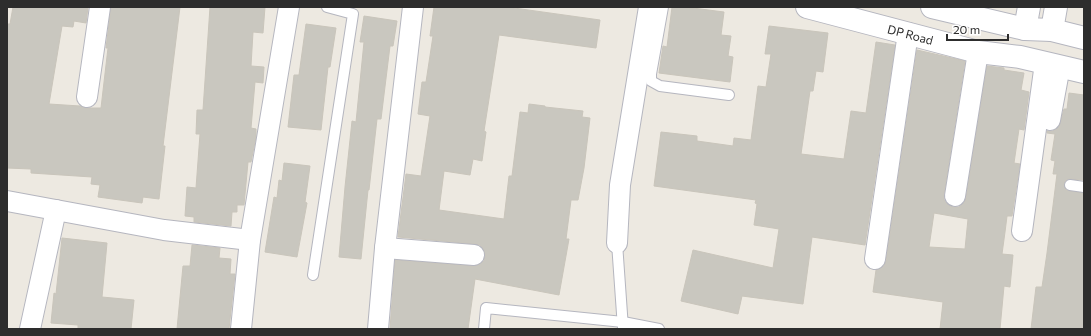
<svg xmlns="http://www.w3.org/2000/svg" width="1091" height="336" viewBox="0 0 1091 336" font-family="Commissioner,sans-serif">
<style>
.building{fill:#c9c7bf;stroke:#c9c5bb;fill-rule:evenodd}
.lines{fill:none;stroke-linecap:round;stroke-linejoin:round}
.service-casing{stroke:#b5b6bf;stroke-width:12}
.minor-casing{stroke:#b5b6bf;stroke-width:22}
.tertiary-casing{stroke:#b5b6bf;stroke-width:24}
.secondary-casing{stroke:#b5b6bf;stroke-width:24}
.service{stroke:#fff;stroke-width:10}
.minor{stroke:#fff;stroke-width:20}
.tertiary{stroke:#fff;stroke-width:22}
.secondary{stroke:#fff;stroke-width:22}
.labels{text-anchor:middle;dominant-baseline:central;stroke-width:3;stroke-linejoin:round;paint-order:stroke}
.street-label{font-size:12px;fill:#2d2d2d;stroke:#fff}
</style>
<rect width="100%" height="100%" fill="#ede9e1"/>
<!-- building -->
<g class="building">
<path d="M 13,7 L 88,7 L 86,23 L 74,21 L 73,27 L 62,26 L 49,104 L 80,106 L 86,108 L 101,108 L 108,48 L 106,48 L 111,7 L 180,7 L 163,146 L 165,146 L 159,199 L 143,197 L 142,203 L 98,197 L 100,185 L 91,184 L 92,177 L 31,173 L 31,169 L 7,168 L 7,24 L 10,24 Z"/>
<path d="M 210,7 L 265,7 L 263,33 L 253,32 L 251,66 L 264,67 L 263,83 L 255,82 L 251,128 L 256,129 L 256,137 L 251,162 L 248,162 L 244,205 L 237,205 L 237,212 L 232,212 L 231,226 L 194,222 L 194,217 L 185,216 L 187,187 L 196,188 L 200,134 L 196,134 L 197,110 L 203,110 Z"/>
<path d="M 434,7 L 507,7 L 600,20 L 596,48 L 499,35 L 484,131 L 486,132 L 482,161 L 473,159 L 470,175 L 444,171 L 439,210 L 504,219 L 509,176 L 512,176 L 520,112 L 528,113 L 529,104 L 545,106 L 545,107 L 583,111 L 582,117 L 590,118 L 584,168 L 578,200 L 571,200 L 566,239 L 569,239 L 559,295 L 475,279 L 468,329 L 390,329 L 395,260 L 473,266 L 479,265 L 484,261 L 485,256 L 484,250 L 480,245 L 475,244 L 398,237 L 406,174 L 421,176 L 430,116 L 418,114 L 422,82 L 426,82 L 433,36 L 430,36 Z"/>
<path d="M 672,7 L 685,7 L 724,12 L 721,35 L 731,36 L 728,56 L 733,57 L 730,82 L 659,73 L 663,46 L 667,47 Z"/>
<path d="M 364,16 L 397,21 L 393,46 L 390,46 L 381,119 L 377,119 L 369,190 L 368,190 L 361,259 L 339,257 L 345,187 L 352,121 L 356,122 L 364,42 L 360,42 Z"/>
<path d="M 306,24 L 336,28 L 330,67 L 328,67 L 321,130 L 288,127 L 294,75 L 299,75 Z"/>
<path d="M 769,26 L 828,33 L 823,72 L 816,71 L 813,91 L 810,91 L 801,154 L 844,159 L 851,111 L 866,113 L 876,42 L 895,45 L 865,245 L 812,237 L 803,304 L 742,296 L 738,314 L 681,301 L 693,250 L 773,268 L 779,229 L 754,225 L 757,204 L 755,203 L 756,200 L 654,186 L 661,132 L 697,136 L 697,141 L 733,146 L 734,138 L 751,140 L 758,86 L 766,87 L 771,54 L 765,54 Z"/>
<path d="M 917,50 L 965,61 L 944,194 L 944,200 L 948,205 L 953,207 L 959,207 L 964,203 L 966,198 L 987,66 L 1004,68 L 1004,70 L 1024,73 L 1021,90 L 1029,92 L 1024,130 L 1019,129 L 1014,163 L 1020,164 L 1012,216 L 1007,216 L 1005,232 L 1002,254 L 1013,255 L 1010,287 L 1004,286 L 1000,329 L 940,329 L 943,302 L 873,292 L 876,270 L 884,266 L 886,261 ZM 934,213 L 968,219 L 965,249 L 929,247 Z"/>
<path d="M 1069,93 L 1084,95 L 1084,180 L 1068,179 L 1065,181 L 1064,184 L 1066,190 L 1084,193 L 1084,329 L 1031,329 L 1036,287 L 1042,287 L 1047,253 L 1057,174 L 1053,174 L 1055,161 L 1051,160 L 1055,134 L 1047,133 L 1047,131 L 1053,131 L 1059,127 L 1064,109 L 1067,109 Z"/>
<path d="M 284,163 L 310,166 L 305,202 L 307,203 L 297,257 L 265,252 L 274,197 L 277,198 L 279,180 L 282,181 Z"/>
<path d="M 62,238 L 107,243 L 102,297 L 134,300 L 131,329 L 78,329 L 78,325 L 51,323 L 54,293 L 56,294 Z"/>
<path d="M 192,245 L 220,248 L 219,258 L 231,259 L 230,274 L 235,274 L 229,329 L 177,329 L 183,266 L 190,266 Z"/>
</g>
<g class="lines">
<defs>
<g id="service">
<path d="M 663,7 L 651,74 L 651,81 L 660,86 L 729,95"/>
<path d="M 1070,185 L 1084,187"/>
<path d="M 617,243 L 623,328"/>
<path d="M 313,275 L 353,14 L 327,7"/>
<path d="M 484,329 L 486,308 L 623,322 L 659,329"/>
</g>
<g id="minor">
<path d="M 87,97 L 100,7"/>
<path d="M 1050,120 L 1060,66"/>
<path d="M 955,196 L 978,52"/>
<path d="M 7,201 L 164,230 L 250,240"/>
<path d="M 1022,231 L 1045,63"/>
<path d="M 617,243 L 620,185 L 649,7"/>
<path d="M 385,248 L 474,255"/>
<path d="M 875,259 L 908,33"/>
<path d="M 30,329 L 56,210"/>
<path d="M 241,329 L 250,240 L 289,7"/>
<path d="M 378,329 L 385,248 L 413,7"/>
</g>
<g id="tertiary">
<path d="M 1025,29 L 1029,7"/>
<path d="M 1052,30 L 1056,7"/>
</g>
<g id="secondary">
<path id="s1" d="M 807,7 L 978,52 L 1020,57 L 1084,72"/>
<path d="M 932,7 L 1025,29 L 1052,30 L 1084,38"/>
</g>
</defs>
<!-- service casing -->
<use href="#service" class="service-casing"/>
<!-- minor casing -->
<use href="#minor" class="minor-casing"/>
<!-- tertiary casing -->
<use href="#tertiary" class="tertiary-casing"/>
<!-- secondary casing -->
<use href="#secondary" class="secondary-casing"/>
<!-- service -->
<use href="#service" class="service"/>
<!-- minor -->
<use href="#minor" class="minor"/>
<!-- tertiary -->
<use href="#tertiary" class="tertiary"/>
<!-- secondary -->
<use href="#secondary" class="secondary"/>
</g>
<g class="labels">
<!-- street labels -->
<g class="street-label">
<text stroke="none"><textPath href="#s1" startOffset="107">DP Road</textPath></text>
</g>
</g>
<!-- border -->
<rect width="1091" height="336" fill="none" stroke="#2d2d2d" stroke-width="16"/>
<!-- scale -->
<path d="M947 34v6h61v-6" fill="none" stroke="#2d2d2d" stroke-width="2"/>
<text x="953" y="34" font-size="12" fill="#2d2d2d" stroke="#ffffff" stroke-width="3" paint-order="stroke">20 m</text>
</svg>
